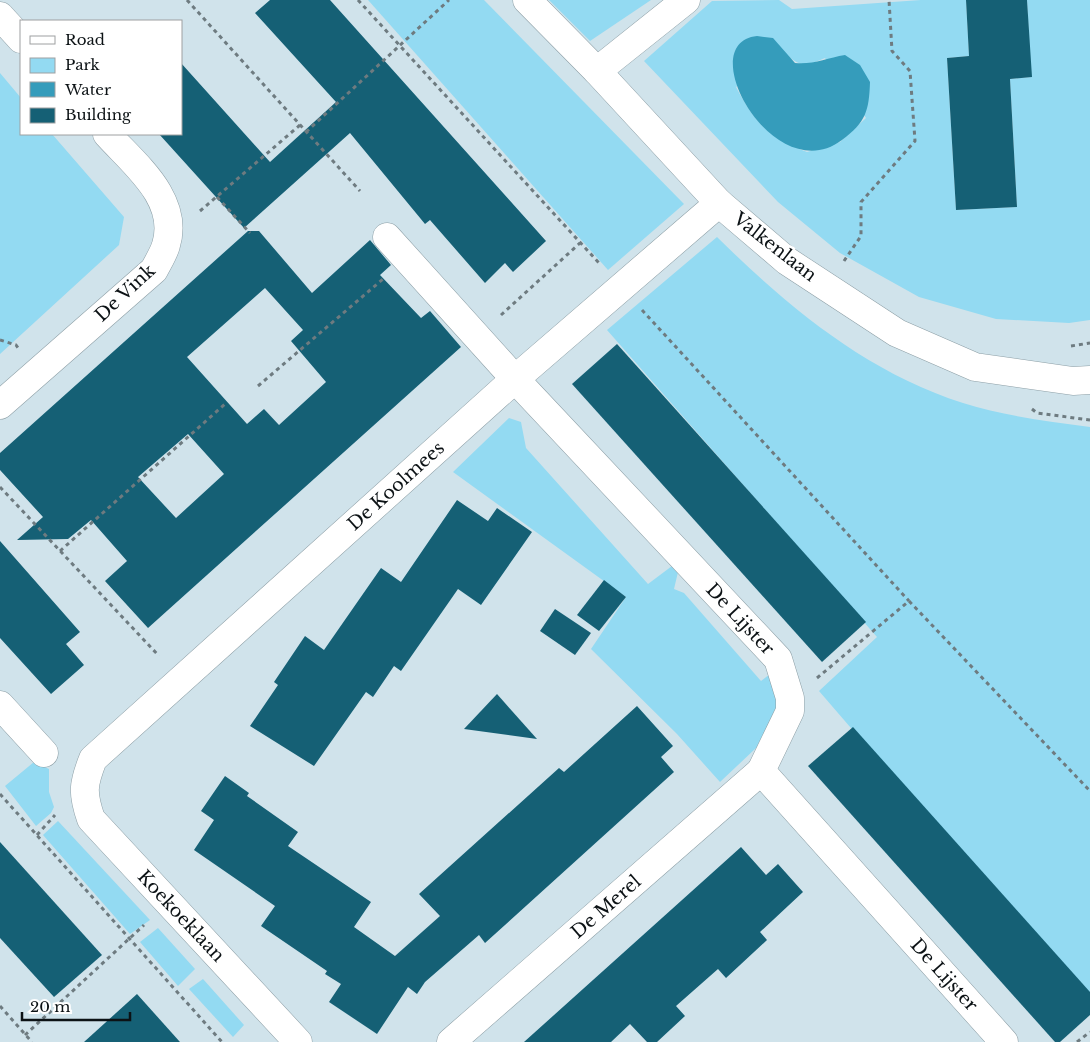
<svg xmlns="http://www.w3.org/2000/svg" width="1090" height="1042" viewBox="0 0 1090 1042" font-family="'Libre Baskerville',serif">
<style>
.green{fill:#93daf2;fill-rule:evenodd}
.water{fill:#359cbb}
.building{fill:#156075;fill-rule:evenodd}
.lines{fill:none;stroke-linecap:round;stroke-linejoin:round}
.minor-casing{stroke:#8d9fa6;stroke-width:29}
.path{stroke:#6e7b80;stroke-width:3;stroke-dasharray:4 4;stroke-linecap:butt}
.minor{stroke:#fff;stroke-width:28}
.labels{text-anchor:middle;dominant-baseline:central;stroke-width:5;stroke-linejoin:round;paint-order:stroke}
.street-label{font-size:18px;fill:#0c1215;stroke:#fff}
</style>
<rect width="100%" height="100%" fill="#d0e3eb"/>
<!-- green -->
<g class="green">
<path d="M 368,0 L 484,0 L 684,204 L 608,270 Z"/>
<path d="M 549,0 L 651,0 L 590,41 Z"/>
<path d="M 779,0 L 792,9 L 921,0 L 966,0 L 969,56 L 947,58 L 956,210 L 1017,207 L 1010,79 L 1031,77 L 1027,0 L 1090,0 L 1090,320 L 1069,323 L 996,319 L 919,297 L 840,253 L 778,202 L 644,61 L 712,1 ZM 785,53 C 800,68 807,66 825,58 L 866,118 L 840,142 L 807,152 C 767,136 756,124 736,87 Z"/>
<path d="M 0,73 L 21,98 L 21,134 L 52,134 L 124,217 L 119,245 L 0,354 Z"/>
<path d="M 717,237 C 788,307 866,372 963,403 C 1004,416 1047,421 1090,427 L 1090,994 L 863,742 L 819,691 L 877,637 L 607,330 Z"/>
<path d="M 509,418 L 521,422 L 526,448 L 648,584 L 672,566 L 678,572 L 674,589 L 684,593 L 761,681 L 770,674 L 780,699 L 772,733 L 720,782 L 677,734 L 591,649 L 626,597 L 453,472 Z"/>
<path d="M 34,762 L 49,769 L 49,792 L 54,807 L 51,813 L 36,826 L 5,786 Z"/>
<path d="M 58,821 L 150,920 L 130,934 L 43,835 Z"/>
<path d="M 158,928 L 195,969 L 178,986 L 140,942 Z"/>
<path d="M 203,979 L 244,1025 L 233,1037 L 189,989 Z"/>
</g>
<!-- water -->
<path class="water" d="M 757,36 L 773,38 L 795,63 C 812,65 827,58 845,55 L 860,65 L 870,82 C 869,111 866,122 842,140 C 774,191 691,43 757,36 Z"/>
<!-- building -->
<g class="building">
<path d="M 270,0 L 330,0 L 546,241 L 513,272 L 505,263 L 485,283 L 430,220 L 425,224 L 350,133 L 244,228 L 159,134 L 181,134 L 181,63 L 270,162 L 336,102 L 255,13 Z"/>
<path d="M 966,0 L 1027,0 L 1032,77 L 1010,79 L 1017,207 L 956,210 L 947,58 L 969,56 Z"/>
<path d="M 248,231 L 259,231 L 312,293 L 370,240 L 391,265 L 380,275 L 421,318 L 430,311 L 461,347 L 148,628 L 105,581 L 127,561 L 91,520 L 68,539 L 17,540 L 43,517 L 0,470 L 0,453 ZM 265,288 L 303,330 L 291,341 L 326,382 L 279,425 L 264,409 L 247,424 L 187,357 ZM 188,434 L 224,474 L 176,518 L 138,477 Z"/>
<path d="M 617,344 L 866,622 L 822,662 L 572,384 Z"/>
<path d="M 457,500 L 488,521 L 497,508 L 532,532 L 481,605 L 458,589 L 401,671 L 394,666 L 373,697 L 366,692 L 314,766 L 250,726 L 278,685 L 274,682 L 305,636 L 324,650 L 381,568 L 401,582 Z"/>
<path d="M 0,541 L 80,632 L 66,644 L 84,665 L 51,694 L 0,638 Z"/>
<path d="M 604,580 L 626,597 L 599,631 L 577,615 Z"/>
<path d="M 555,609 L 591,633 L 575,655 L 540,631 Z"/>
<path d="M 497,694 L 537,739 L 464,729 Z"/>
<path d="M 637,706 L 673,746 L 661,757 L 674,772 L 485,943 L 479,935 L 425,982 L 417,994 L 408,987 L 377,1034 L 329,1002 L 341,984 L 325,974 L 327,971 L 261,926 L 275,906 L 194,850 L 214,820 L 201,811 L 225,776 L 249,793 L 247,796 L 298,832 L 288,846 L 371,902 L 354,927 L 395,956 L 440,916 L 419,894 L 559,768 L 564,772 Z"/>
<path d="M 853,727 L 1090,992 L 1090,1015 L 1060,1042 L 1055,1042 L 808,766 Z"/>
<path d="M 0,842 L 102,955 L 54,997 L 0,938 Z"/>
<path d="M 741,847 L 766,875 L 778,864 L 803,892 L 760,932 L 767,940 L 726,978 L 718,969 L 676,1006 L 685,1016 L 657,1042 L 647,1042 L 630,1024 L 611,1042 L 524,1042 Z"/>
<path d="M 137,994 L 180,1042 L 84,1042 Z"/>
</g>
<g class="lines">
<defs>
<g id="minor">
<path d="M 527,0 L 597,71 L 719,203 L 787,261 L 897,333 L 975,367 L 1073,381 L 1090,380"/>
<path d="M 0,16 L 21,39"/>
<path d="M 597,71 L 686,0"/>
<path d="M 387,237 L 515,379 L 778,659 L 790,698 L 790,711 L 761,771 L 1004,1042"/>
<path d="M 0,405 L 154,270 C 158,262 164,253 166,245 C 180,199 134,164 107,134"/>
<path d="M 0,705 L 44,753"/>
<path d="M 298,1042 L 91,819 C 82,793 83,784 93,759 L 515,379 L 719,203"/>
<path d="M 451,1042 L 761,771"/>
</g>
</defs>
<!-- minor casing -->
<use href="#minor" class="minor-casing"/>
<!-- path -->
<g class="path">
<path d="M 187,0 L 360,191"/>
<path d="M 358,0 L 599,263"/>
<path d="M 306,132 L 449,0"/>
<path d="M 217,197 L 250,233"/>
<path d="M 200,211 L 300,125"/>
<path d="M 844,261 L 861,236 L 861,202 L 915,141 L 910,71 L 892,51 L 889,0"/>
<path d="M 642,310 L 909,601"/>
<path d="M 501,315 L 580,243"/>
<path d="M 0,340 L 16,345 L 18,348"/>
<path d="M 1071,346 L 1090,343"/>
<path d="M 258,386 L 383,279"/>
<path d="M 1032,409 L 1037,413 L 1090,420"/>
<path d="M 0,487 L 159,656"/>
<path d="M 60,551 L 225,404"/>
<path d="M 817,678 L 909,601 L 1090,791"/>
<path d="M 0,794 L 222,1042"/>
<path d="M 37,835 L 55,815"/>
<path d="M 0,1006 L 32,1042"/>
<path d="M 25,1035 L 144,925"/>
<path d="M 1077,1042 L 1090,1032"/>
</g>
<!-- minor -->
<use href="#minor" class="minor"/>
</g>
<g class="labels">
<!-- street labels -->
<g class="street-label">
<text transform="translate(775 247) rotate(38)">Valkenlaan</text>
<text transform="translate(125 293) rotate(-43)">De Vink</text>
<text transform="translate(396 486) rotate(-42)">De Koolmees</text>
<text transform="translate(740 619) rotate(47)">De Lijster</text>
<text transform="translate(606 907) rotate(-41)">De Merel</text>
<text transform="translate(181 916) rotate(47)">Koekoeklaan</text>
<text transform="translate(944 975) rotate(48)">De Lijster</text>
</g>
</g>
<!-- legend -->
<rect x="20" y="20" width="162" height="115" fill="#ffffff" stroke="#9ea0a1"/>
<rect x="30" y="36" width="25" height="8" fill="#ffffff" stroke="#9ea0a1"/>
<text x="65" y="45" font-size="15" fill="#0c1215">Road</text>
<rect x="30" y="58" width="25" height="15" fill="#93daf2" stroke="#9ea0a1"/>
<text x="65" y="70" font-size="15" fill="#0c1215">Park</text>
<rect x="30" y="82" width="25" height="15" fill="#359cbb" stroke="#9ea0a1"/>
<text x="65" y="95" font-size="15" fill="#0c1215">Water</text>
<rect x="30" y="108" width="25" height="15" fill="#156075" stroke="#9ea0a1"/>
<text x="65" y="120" font-size="15" fill="#0c1215">Building</text>
<!-- scale -->
<path d="M22 1012v8h108v-8" fill="none" stroke="#0c1215" stroke-width="2.5"/>
<text x="30" y="1012" font-size="15" fill="#0c1215" stroke="#ffffff" stroke-width="4" paint-order="stroke">20 m</text>
</svg>
